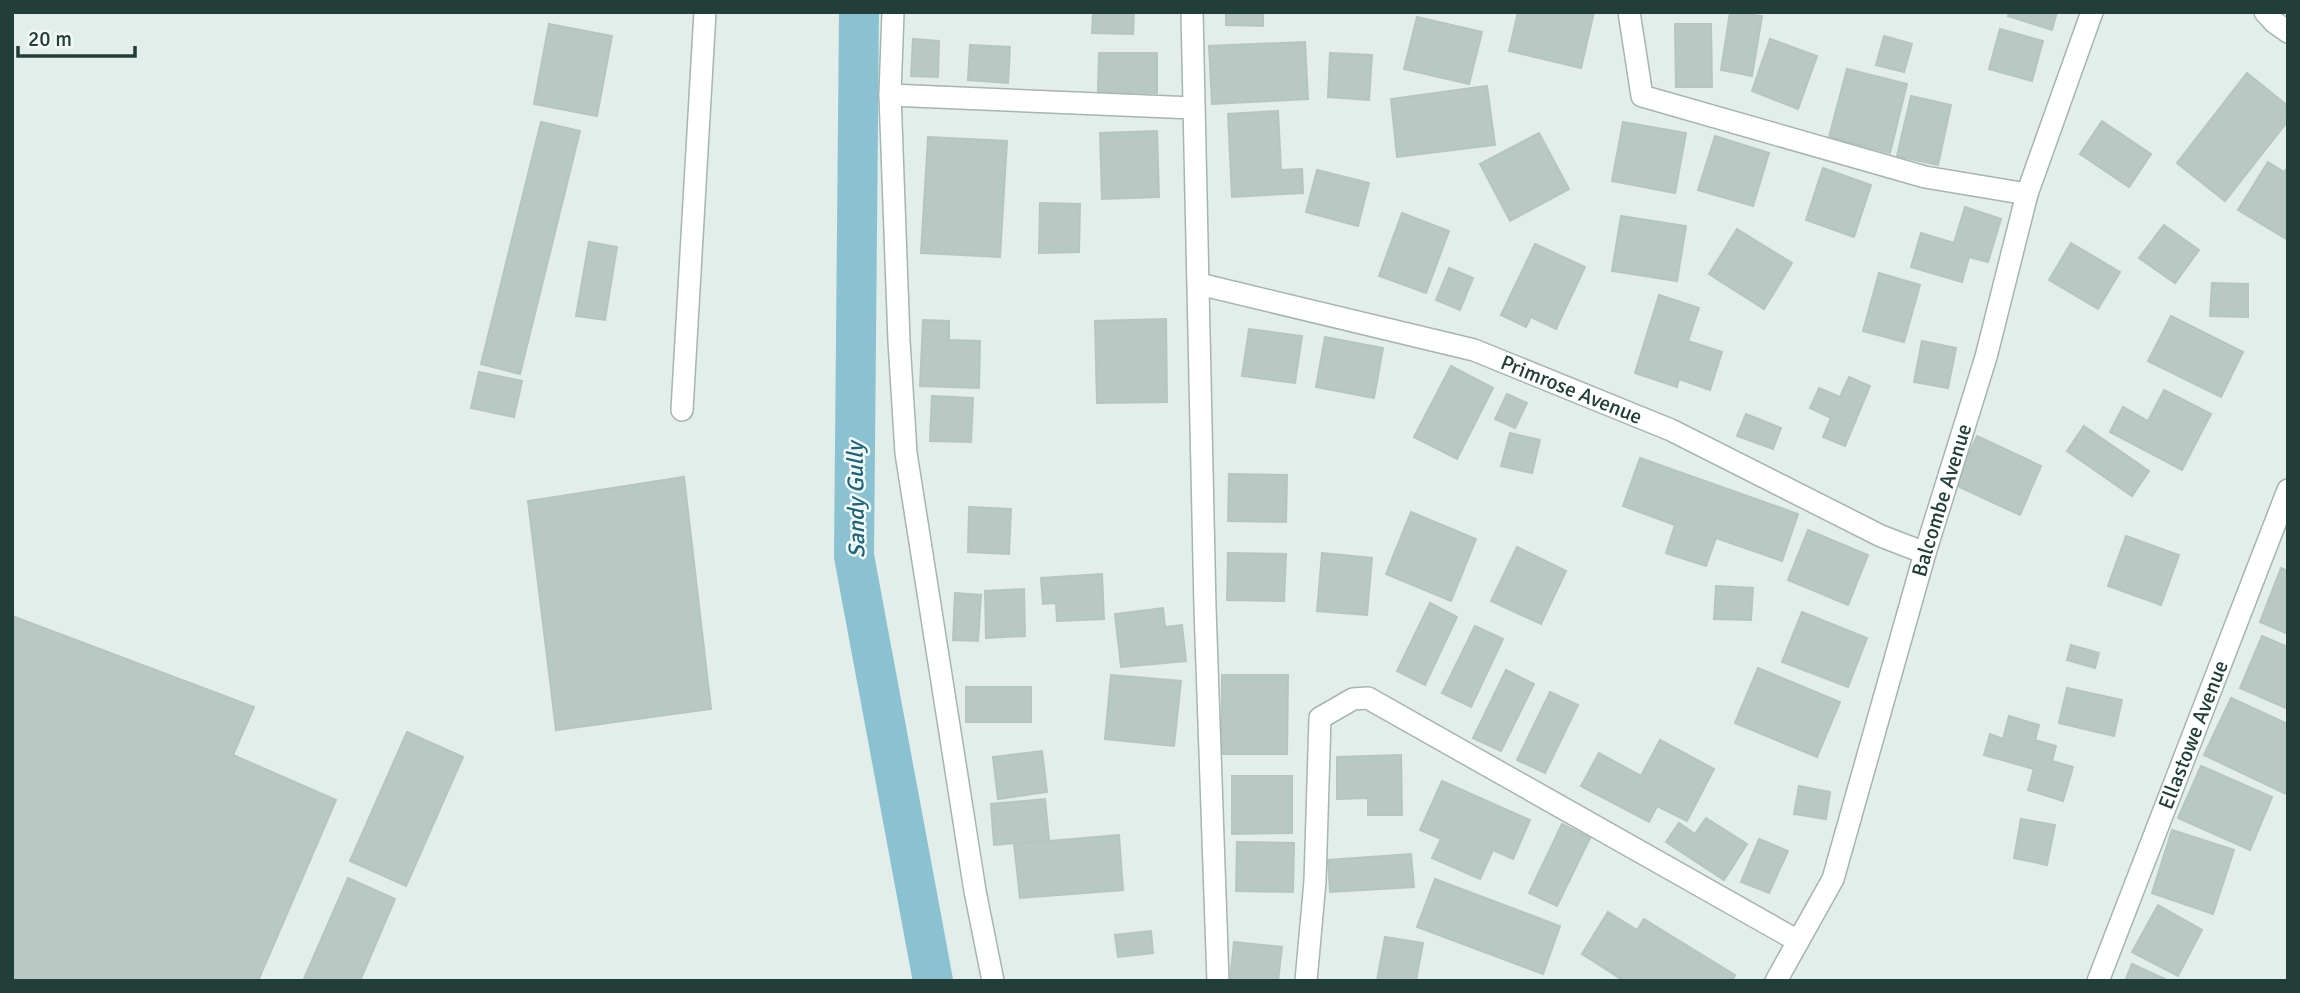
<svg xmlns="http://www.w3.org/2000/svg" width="2300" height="993" viewBox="0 0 2300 993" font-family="Signika,sans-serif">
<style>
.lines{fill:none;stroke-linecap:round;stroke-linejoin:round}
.canal{stroke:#8ac2d2;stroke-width:40}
.building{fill:#b8c8c2;stroke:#b5c6c0;stroke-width:2}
.street-casing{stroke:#a5b5b1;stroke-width:24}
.street{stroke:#fff;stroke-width:21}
.labels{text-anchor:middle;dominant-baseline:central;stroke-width:5;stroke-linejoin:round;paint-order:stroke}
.street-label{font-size:21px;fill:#223e39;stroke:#f3f9f7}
.water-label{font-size:23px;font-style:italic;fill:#1c647b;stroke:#f3f9f7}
</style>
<rect width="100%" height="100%" fill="#e3ede9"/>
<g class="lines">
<!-- canal -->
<path class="canal" d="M 859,12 L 854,556 L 933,981"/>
</g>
<!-- building -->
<g class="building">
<path d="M 1093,12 L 1134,12 L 1133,34 L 1092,33 Z"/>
<path d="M 1226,12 L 1263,12 L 1263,26 L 1226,25 Z"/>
<path d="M 1518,12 L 1594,12 L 1581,68 L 1509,51 Z"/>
<path d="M 1730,12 L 1762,16 L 1752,76 L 1721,70 Z"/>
<path d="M 2009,12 L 2057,12 L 2052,30 L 2008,16 Z"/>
<path d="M 1417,17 L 1482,32 L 1469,84 L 1404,69 Z"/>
<path d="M 549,24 L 612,36 L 597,116 L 534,104 Z"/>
<path d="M 1675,24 L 1711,24 L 1712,87 L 1676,87 Z"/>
<path d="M 2000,29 L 2043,41 L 2032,81 L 1989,69 Z"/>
<path d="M 1884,36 L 1912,44 L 1904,72 L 1876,65 Z"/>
<path d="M 913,39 L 939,41 L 938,77 L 911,76 Z"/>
<path d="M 1770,39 L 1817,56 L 1798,109 L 1752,91 Z"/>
<path d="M 1305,42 L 1308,99 L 1212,104 L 1209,46 Z"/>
<path d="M 970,45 L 1010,47 L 1008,83 L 968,80 Z"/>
<path d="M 1099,53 L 1157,53 L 1157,93 L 1098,92 Z"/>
<path d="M 1330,53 L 1372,55 L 1369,100 L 1328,97 Z"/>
<path d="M 1847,69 L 1907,84 L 1890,153 L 1829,137 Z"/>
<path d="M 2247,73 L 2288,106 L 2288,121 L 2225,201 L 2177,163 Z"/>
<path d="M 1487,86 L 1495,145 L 1397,157 L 1391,99 Z"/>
<path d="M 1911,96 L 1951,105 L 1938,165 L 1897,156 Z"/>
<path d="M 1278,111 L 1281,170 L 1302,169 L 1303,193 L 1232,197 L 1228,114 Z"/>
<path d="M 2102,121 L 2151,154 L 2129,187 L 2080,154 Z"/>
<path d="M 541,122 L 580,131 L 520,374 L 481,364 Z"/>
<path d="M 1623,122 L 1686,133 L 1675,193 L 1612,181 Z"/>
<path d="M 1157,131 L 1159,197 L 1102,199 L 1100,133 Z"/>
<path d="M 1539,133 L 1569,189 L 1510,221 L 1480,164 Z"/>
<path d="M 1715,136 L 1769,153 L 1753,206 L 1698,190 Z"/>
<path d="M 928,137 L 1007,141 L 1000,257 L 921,253 Z"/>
<path d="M 2268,162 L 2284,172 L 2288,167 L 2288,240 L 2238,210 Z"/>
<path d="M 1823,168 L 1871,185 L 1854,237 L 1806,220 Z"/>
<path d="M 1317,170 L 1369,183 L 1358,226 L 1306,212 Z"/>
<path d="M 1040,203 L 1080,204 L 1079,252 L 1039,253 Z"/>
<path d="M 1965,207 L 2001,219 L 1988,262 L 1969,257 L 1962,282 L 1911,267 L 1921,233 L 1954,243 Z"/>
<path d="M 1402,213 L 1449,231 L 1426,293 L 1379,276 Z"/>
<path d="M 1621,216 L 1686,226 L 1677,281 L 1612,271 Z"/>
<path d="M 2164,225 L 2199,250 L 2175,283 L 2139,258 Z"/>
<path d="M 1737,229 L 1792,263 L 1764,309 L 1709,274 Z"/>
<path d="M 589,242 L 617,247 L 605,320 L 576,316 Z"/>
<path d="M 2071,243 L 2120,272 L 2098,309 L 2049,280 Z"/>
<path d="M 1535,244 L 1585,267 L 1556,329 L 1531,317 L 1526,327 L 1501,315 Z"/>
<path d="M 1449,268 L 1473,278 L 1460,310 L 1436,300 Z"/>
<path d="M 1879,273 L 1920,285 L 1904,342 L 1863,331 Z"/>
<path d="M 2212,283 L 2248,284 L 2248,317 L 2210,316 Z"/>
<path d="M 1659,295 L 1699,308 L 1688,341 L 1722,352 L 1710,390 L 1679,379 L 1677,387 L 1635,373 Z"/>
<path d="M 2171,316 L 2243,352 L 2221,397 L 2148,361 Z"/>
<path d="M 1166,319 L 1167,402 L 1097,403 L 1095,321 Z"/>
<path d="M 923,320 L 949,321 L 949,340 L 980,341 L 979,388 L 920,386 Z"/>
<path d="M 1249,329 L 1302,336 L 1295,383 L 1242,376 Z"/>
<path d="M 1325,337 L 1383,348 L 1374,398 L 1316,387 Z"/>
<path d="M 1922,341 L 1956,348 L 1948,388 L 1914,382 Z"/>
<path d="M 1451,366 L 1493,388 L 1457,459 L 1414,437 Z"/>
<path d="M 479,372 L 522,381 L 514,417 L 471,408 Z"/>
<path d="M 1849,377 L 1870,386 L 1845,446 L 1823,437 L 1831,418 L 1810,408 L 1819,388 L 1840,397 Z"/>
<path d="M 2164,390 L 2211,414 L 2182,470 L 2110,432 L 2123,407 L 2148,421 Z"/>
<path d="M 1507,394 L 1527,403 L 1515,428 L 1495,419 Z"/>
<path d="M 932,396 L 973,398 L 971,442 L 930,441 Z"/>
<path d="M 1746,414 L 1781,428 L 1773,449 L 1737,436 Z"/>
<path d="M 2084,426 L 2149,471 L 2132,496 L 2067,451 Z"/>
<path d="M 1510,433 L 1540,440 L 1532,473 L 1501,466 Z"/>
<path d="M 1977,436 L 2041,466 L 2020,515 L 1955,485 Z"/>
<path d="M 1640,458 L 1798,514 L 1782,561 L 1716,538 L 1706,566 L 1666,553 L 1675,525 L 1623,506 Z"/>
<path d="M 1229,474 L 1287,475 L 1286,522 L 1228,521 Z"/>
<path d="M 684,477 L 711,709 L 556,730 L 528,501 Z"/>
<path d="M 969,507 L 1011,509 L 1009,554 L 968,552 Z"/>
<path d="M 1411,512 L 1476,539 L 1451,601 L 1386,574 Z"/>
<path d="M 1808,530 L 1868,555 L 1848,605 L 1788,580 Z"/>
<path d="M 2126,536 L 2179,555 L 2161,605 L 2108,586 Z"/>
<path d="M 1517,547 L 1566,571 L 1541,624 L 1491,601 Z"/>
<path d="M 1228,553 L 1286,554 L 1284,601 L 1227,600 Z"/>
<path d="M 1322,553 L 1372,558 L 1367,615 L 1317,611 Z"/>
<path d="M 2281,568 L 2288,571 L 2288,634 L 2260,622 Z"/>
<path d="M 1102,574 L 1104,619 L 1057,621 L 1056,603 L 1043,604 L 1041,578 Z"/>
<path d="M 1716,586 L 1753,588 L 1751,620 L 1714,619 Z"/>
<path d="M 1024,589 L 1025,636 L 986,638 L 985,591 Z"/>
<path d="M 955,593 L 981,595 L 978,641 L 953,640 Z"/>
<path d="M 1430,603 L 1457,617 L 1425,685 L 1397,671 Z"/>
<path d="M 1163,608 L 1165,627 L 1182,625 L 1186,661 L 1121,667 L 1115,614 Z"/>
<path d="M 1802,612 L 1867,638 L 1848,687 L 1782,662 Z"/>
<path d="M 12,616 L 254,707 L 233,755 L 336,800 L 258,981 L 12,981 Z"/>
<path d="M 1475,626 L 1503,639 L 1471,707 L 1442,693 Z"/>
<path d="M 2262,636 L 2288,647 L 2288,709 L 2240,688 Z"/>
<path d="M 2071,645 L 2099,653 L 2095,668 L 2067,660 Z"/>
<path d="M 1758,668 L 1840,702 L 1817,757 L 1735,723 Z"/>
<path d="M 1506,670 L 1534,684 L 1501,751 L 1473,738 Z"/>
<path d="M 1111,675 L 1181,681 L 1174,746 L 1105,739 Z"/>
<path d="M 1222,675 L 1288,675 L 1287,754 L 1222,754 Z"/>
<rect x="966" y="687" width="65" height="35"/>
<path d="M 2067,688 L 2122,700 L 2114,736 L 2059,723 Z"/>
<path d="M 1550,692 L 1578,705 L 1545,773 L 1517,760 Z"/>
<path d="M 2231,698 L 2288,724 L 2288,795 L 2204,755 Z"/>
<path d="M 2009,716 L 2039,725 L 2035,740 L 2056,746 L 2052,761 L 2073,767 L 2063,801 L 2028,790 L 2034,769 L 1984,755 L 1990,734 L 2003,739 Z"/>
<path d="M 407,732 L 463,757 L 406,886 L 350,861 Z"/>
<path d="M 1660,740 L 1714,769 L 1687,821 L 1657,806 L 1649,822 L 1581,786 L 1599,753 L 1641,776 Z"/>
<path d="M 1042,751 L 1047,792 L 998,799 L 993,757 Z"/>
<path d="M 1401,755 L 1402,815 L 1368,815 L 1368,798 L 1337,799 L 1337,757 Z"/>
<path d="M 2201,766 L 2272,797 L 2250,850 L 2178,818 Z"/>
<path d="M 1232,776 L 1292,776 L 1292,833 L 1232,834 Z"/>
<path d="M 1442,781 L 1530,820 L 1513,859 L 1493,850 L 1480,879 L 1432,858 L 1441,839 L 1420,830 Z"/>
<path d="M 1799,786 L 1830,792 L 1826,819 L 1794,814 Z"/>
<path d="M 1045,799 L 1049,840 L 994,845 L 991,804 Z"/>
<path d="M 1706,818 L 1747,844 L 1724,880 L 1666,842 L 1679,823 L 1695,834 Z"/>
<path d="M 2021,819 L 2055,825 L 2047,865 L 2014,858 Z"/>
<path d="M 1562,824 L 1590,838 L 1557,906 L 1529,893 Z"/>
<path d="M 2172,830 L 2234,850 L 2213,914 L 2152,893 Z"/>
<path d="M 1119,835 L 1123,890 L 1020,898 L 1014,844 Z"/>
<path d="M 1759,839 L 1788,851 L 1769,893 L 1741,882 Z"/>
<path d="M 1237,842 L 1294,843 L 1293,892 L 1236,891 Z"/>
<path d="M 1411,854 L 1414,887 L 1330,892 L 1328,860 Z"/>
<path d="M 348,878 L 395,899 L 360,981 L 303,981 Z"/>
<path d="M 1435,879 L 1560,926 L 1543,974 L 1417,927 Z"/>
<path d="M 2158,905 L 2202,930 L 2178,976 L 2132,952 Z"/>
<path d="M 1608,912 L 1637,930 L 1644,919 L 1735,975 L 1732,981 L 1624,981 L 1582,954 Z"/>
<path d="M 1151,931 L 1153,953 L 1118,957 L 1115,935 Z"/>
<path d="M 1385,937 L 1423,943 L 1416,981 L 1377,981 Z"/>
<path d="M 1234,942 L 1282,947 L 1278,981 L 1230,981 Z"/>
<path d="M 2132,964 L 2169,981 L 2125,981 Z"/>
</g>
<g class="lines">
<defs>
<g id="street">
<path d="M 893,12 L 890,95 L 899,341 L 906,453 L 975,891 L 993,981"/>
<path d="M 1192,12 L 1205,608 L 1218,981"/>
<path d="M 1629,12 L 1642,96 L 1925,177 L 2027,194"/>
<path d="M 2265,12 L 2274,22 L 2288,32"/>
<path d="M 890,95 L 1193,108"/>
<path id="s1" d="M 1199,284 L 1474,350 L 1671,430 L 1881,536 L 1925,553"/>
<path d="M 682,410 L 705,12"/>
<path d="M 1306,981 L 1315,881 L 1320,718 L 1353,699 L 1368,698 L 1798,941"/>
<path id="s2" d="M 1776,981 L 1833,879 L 1925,553 L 1986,357 L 2027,194 L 2092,12"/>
<path id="s3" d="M 2098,981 L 2288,490"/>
</g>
</defs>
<!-- street casing -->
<use href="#street" class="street-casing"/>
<!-- street -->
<use href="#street" class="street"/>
</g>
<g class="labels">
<!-- street labels -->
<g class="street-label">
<text stroke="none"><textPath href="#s1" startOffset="388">Primrose Avenue</textPath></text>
<text stroke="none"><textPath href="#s2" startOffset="511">Balcombe Avenue</textPath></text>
<text stroke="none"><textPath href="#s3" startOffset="264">Ellastowe Avenue</textPath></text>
</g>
<!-- water labels -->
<g class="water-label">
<text transform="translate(856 500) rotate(-91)">Sandy Gully</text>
</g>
</g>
<!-- border -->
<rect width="2300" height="993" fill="none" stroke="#223e39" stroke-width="28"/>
<!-- scale -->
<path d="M18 46v10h117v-10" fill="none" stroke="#223e39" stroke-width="3.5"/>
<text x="28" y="46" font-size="21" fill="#223e39" stroke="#f3f9f7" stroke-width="5" paint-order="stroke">20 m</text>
</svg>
